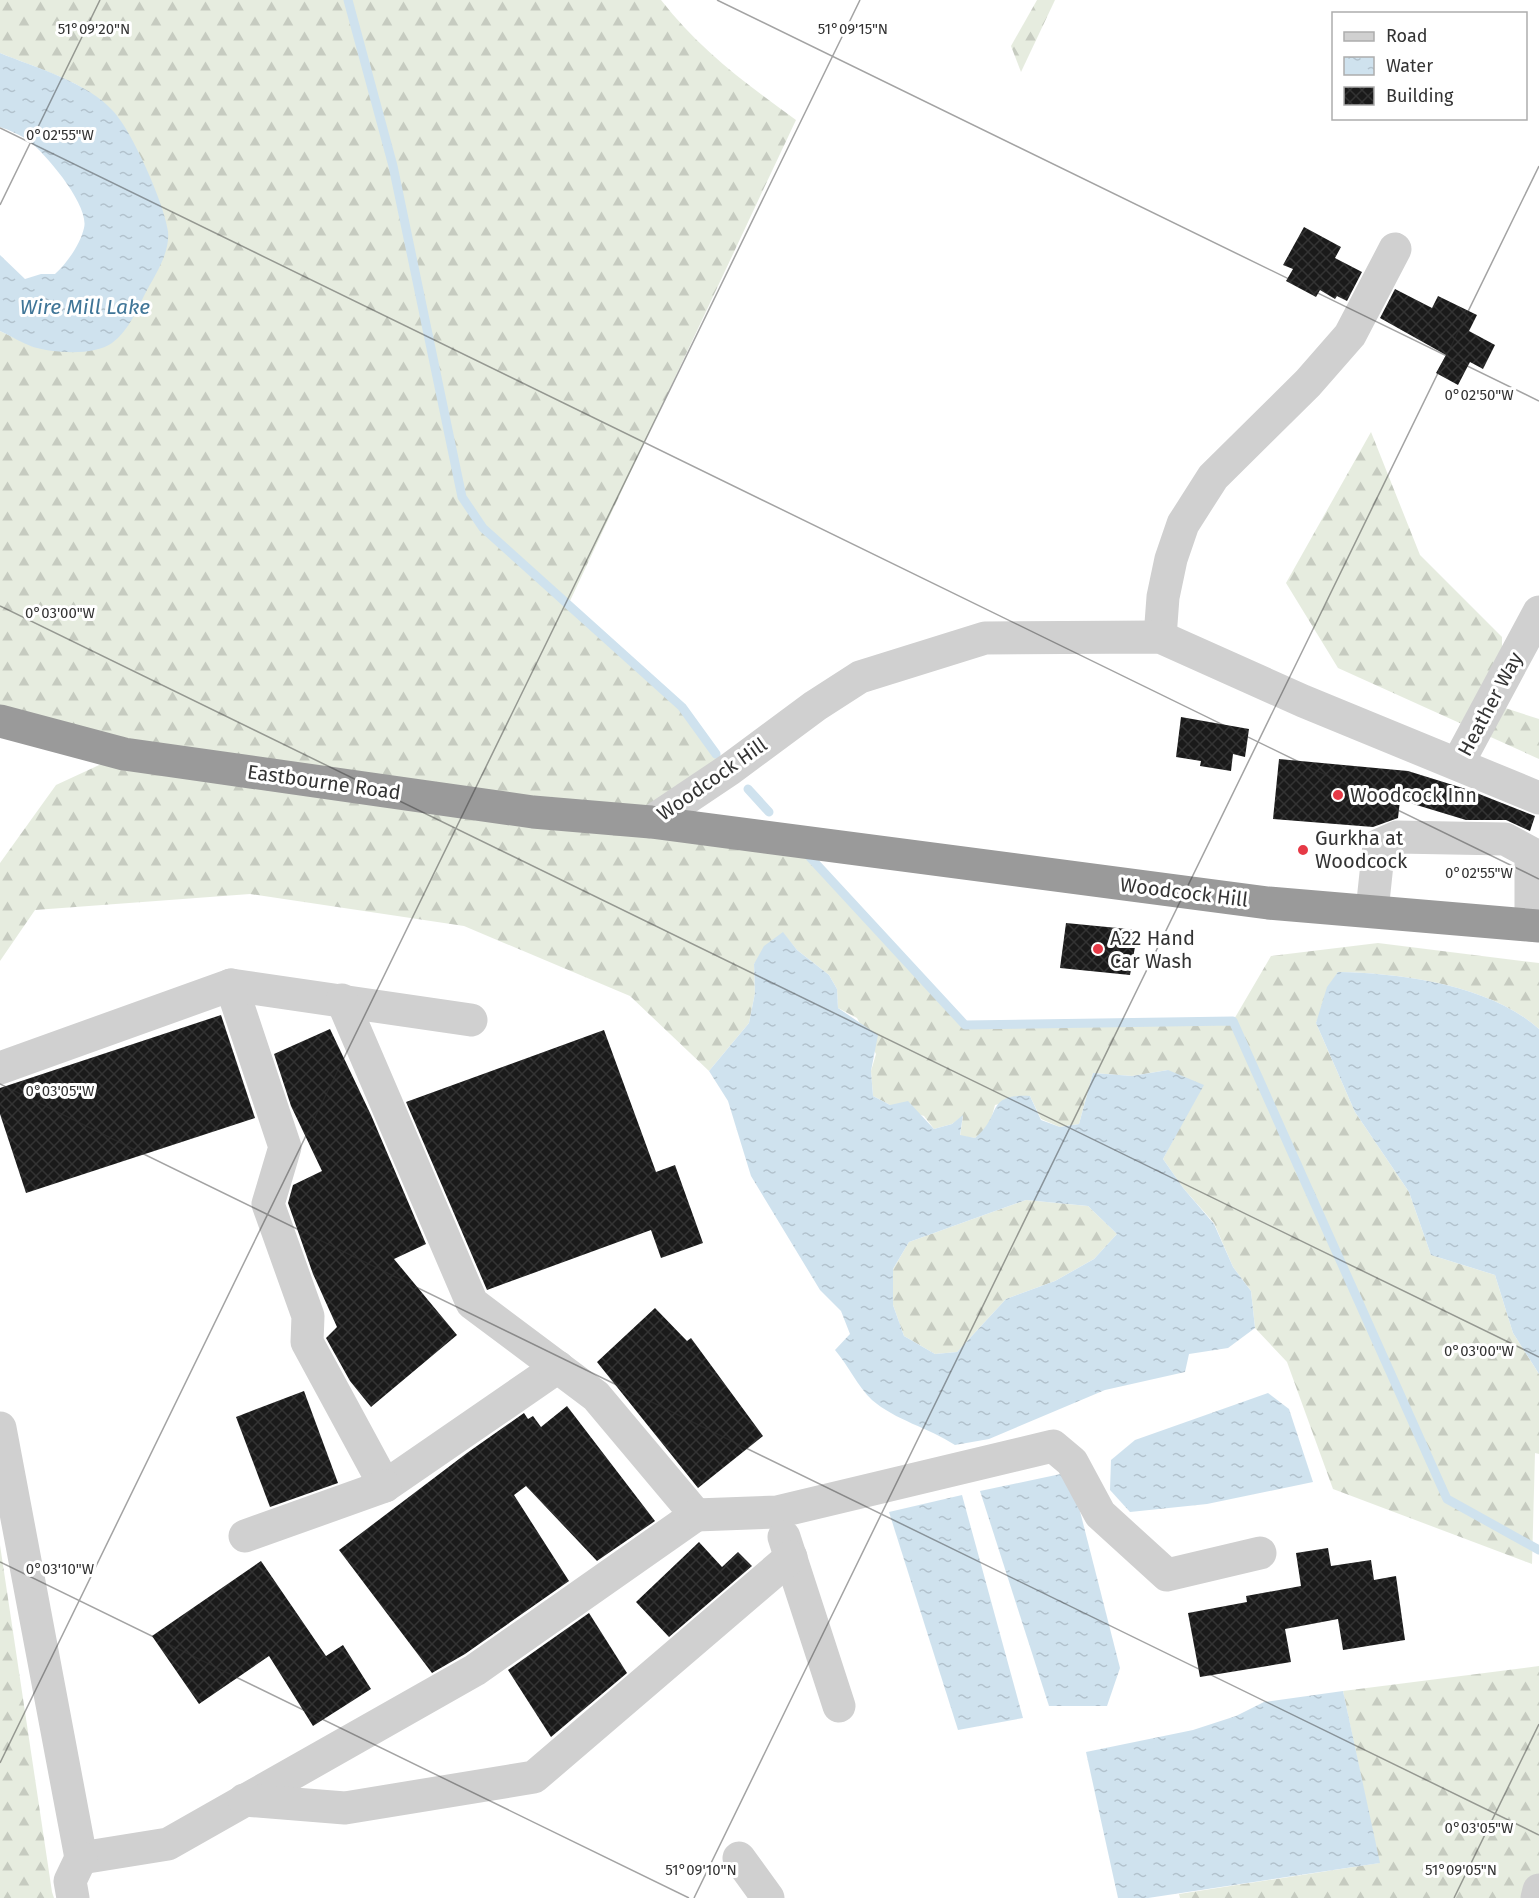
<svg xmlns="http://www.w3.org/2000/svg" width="1539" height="1898" viewBox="0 0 1539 1898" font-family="'Fira Sans',sans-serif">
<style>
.forest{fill:url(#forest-firs)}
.water{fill:url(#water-ripples);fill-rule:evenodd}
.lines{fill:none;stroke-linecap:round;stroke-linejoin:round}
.stream{stroke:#cfe2ee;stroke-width:9}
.building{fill:url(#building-cross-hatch)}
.minor{stroke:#d0d0d0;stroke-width:33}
.highway{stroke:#9a9a9a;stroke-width:33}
.ticks{fill:none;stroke:#333;stroke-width:1.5;stroke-opacity:0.45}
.poi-dot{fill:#e63946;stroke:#fff;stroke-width:2}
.labels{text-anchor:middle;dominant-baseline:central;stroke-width:6;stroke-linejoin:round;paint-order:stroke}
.street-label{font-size:20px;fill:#333;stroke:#fff}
.poi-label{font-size:20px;fill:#333;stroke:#fff;text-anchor:start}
.water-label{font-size:21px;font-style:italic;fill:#3f7597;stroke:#fff}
.ticks-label{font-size:15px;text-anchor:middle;fill:#333;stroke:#fff;stroke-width:6;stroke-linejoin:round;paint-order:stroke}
</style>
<defs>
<pattern id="forest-firs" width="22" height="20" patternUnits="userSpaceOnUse" patternTransform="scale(1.5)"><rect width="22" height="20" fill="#e6ecdf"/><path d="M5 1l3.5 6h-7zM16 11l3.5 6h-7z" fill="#c6cbc0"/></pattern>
<pattern id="water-ripples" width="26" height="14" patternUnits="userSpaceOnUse" patternTransform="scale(1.5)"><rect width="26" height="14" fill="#cfe2ee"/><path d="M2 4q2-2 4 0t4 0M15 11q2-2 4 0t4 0" fill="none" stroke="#b2c2cd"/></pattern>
<pattern id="building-cross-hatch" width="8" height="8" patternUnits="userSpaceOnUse" patternTransform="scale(1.5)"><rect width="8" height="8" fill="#1a1a1a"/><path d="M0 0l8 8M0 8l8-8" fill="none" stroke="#333"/></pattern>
</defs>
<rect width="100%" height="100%" fill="#fff"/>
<!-- forest -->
<g class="forest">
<path d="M 0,0 L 661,0 C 699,49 746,84 796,120 L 569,603 L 682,707 L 730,769 L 652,821 L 807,854 L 965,1024 L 1233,1021 L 1271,956 L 1378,943 L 1539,963 L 1539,1029 C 1490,985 1401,973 1338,972 L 1316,1023 L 1355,1112 L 1409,1192 L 1431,1255 L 1495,1275 L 1513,1333 L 1539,1374 L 1539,1454 L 1535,1453 L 1532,1564 L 1333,1489 L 1287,1362 L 1255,1328 L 1251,1291 L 1233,1267 L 1214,1223 L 1184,1189 L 1163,1159 L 1181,1125 L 1168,1070 L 1132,1076 L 1093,1073 L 1079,1124 L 1060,1127 L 1041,1119 L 1030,1096 L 995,1105 L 989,1127 L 975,1138 L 960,1136 L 963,1116 L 952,1124 L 934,1129 L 924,1116 L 890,1105 L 873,1096 L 871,1071 L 876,1054 L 857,1018 L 838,1008 L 837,989 L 829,975 L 797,950 L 783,933 L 754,964 L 755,993 L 749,1023 L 709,1071 L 630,996 L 464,926 L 250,894 L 35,910 L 0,961 L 0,863 L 56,785 L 123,754 L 0,721 L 0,331 L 34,347 L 168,233 C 156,183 129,124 88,92 C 73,79 21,62 0,53 Z"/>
<path d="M 1037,0 L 1055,0 L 1021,72 L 1011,46 Z"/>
<path d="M 1371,432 L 1420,555 L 1502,637 L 1502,707 L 1539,719 L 1539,759 L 1338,668 L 1286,583 Z"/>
<path d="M 1026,1200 L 1088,1206 L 1117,1234 L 1094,1259 L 1055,1281 L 1006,1299 L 957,1352 L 935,1354 L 904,1336 L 893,1305 L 893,1269 L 909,1242 Z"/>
<path d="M 0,1545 L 52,1892 L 54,1898 L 0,1898 Z"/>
<path d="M 1539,1666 L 1539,1898 L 1180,1898 L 1179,1894 L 1379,1863 L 1343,1691 Z"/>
</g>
<!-- water -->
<g class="water">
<path d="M 0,53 C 34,67 89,83 113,111 C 132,131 164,203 168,231 C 170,252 157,272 147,290 C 138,307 129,331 112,343 C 94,356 54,353 33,347 C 22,343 11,336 0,331 L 0,255 L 25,279 L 41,274 L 55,274 C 67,263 80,245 84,228 C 90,206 46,154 29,141 C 21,135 9,130 0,127 Z"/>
<path d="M 783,932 L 797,950 L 829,975 L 837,989 L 838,1008 L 878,1035 L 871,1071 L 873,1096 L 890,1105 L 908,1101 L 934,1129 L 952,1124 L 963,1115 L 960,1135 L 975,1138 C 1003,1115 984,1094 1030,1096 L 1041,1120 L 1060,1127 L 1079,1124 L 1093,1073 L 1132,1076 L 1168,1070 L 1204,1085 L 1163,1159 L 1184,1189 L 1214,1224 L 1233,1267 L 1251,1291 L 1255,1328 L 1228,1348 L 1189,1354 L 1185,1372 L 1105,1390 L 989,1439 L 955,1445 C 929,1428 895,1420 872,1400 C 858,1387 848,1365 835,1350 L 850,1334 L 841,1311 L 820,1290 L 751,1176 L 728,1101 L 709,1071 L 749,1023 L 755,993 L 754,964 L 764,946 ZM 1026,1200 L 1088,1206 L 1117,1234 L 1094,1259 L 1055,1281 L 1006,1299 L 957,1352 L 935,1354 L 904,1336 L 893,1305 L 893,1269 L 909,1242 Z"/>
<path d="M 1338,972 C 1401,973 1490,985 1539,1029 L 1539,1374 L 1513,1333 L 1495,1275 L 1431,1255 L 1409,1192 L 1355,1112 L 1316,1023 L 1327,987 Z"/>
<path d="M 1268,1393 L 1289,1409 L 1313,1482 L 1207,1504 L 1130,1512 L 1110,1490 L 1111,1460 L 1135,1440 Z"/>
<path d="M 1070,1472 L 1120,1668 L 1107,1706 L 1049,1706 L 980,1491 Z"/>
<path d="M 962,1495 L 1023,1718 L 958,1730 L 889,1512 Z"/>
<path d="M 1343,1691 L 1380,1863 L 1148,1898 L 1118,1898 L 1086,1752 L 1193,1730 L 1236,1716 L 1264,1702 Z"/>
</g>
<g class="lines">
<!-- stream -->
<g class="stream">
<path d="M 348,0 L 393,166 L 462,497 L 483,528 L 682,707 L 716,754"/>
<path d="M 748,789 L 769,812"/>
<path d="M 807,854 L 965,1025 L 1233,1021 L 1447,1499 L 1539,1550"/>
</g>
</g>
<!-- building -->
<g class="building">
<path d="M 1304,227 L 1341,247 L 1335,258 L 1362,272 L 1347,301 L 1337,296 L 1335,299 L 1320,290 L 1316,297 L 1286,281 L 1293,269 L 1283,265 Z"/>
<path d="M 1395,289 L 1432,308 L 1438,296 L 1477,315 L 1469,331 L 1495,345 L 1483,369 L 1470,362 L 1458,385 L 1436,373 L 1446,355 L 1380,318 Z"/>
<path d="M 1181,717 L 1249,729 L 1245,757 L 1233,754 L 1231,771 L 1200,766 L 1201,761 L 1176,757 Z"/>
<path d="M 1279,759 L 1408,771 L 1469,790 L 1535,816 L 1530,831 L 1506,820 L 1466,820 L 1400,800 L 1398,818 L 1373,827 L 1273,819 Z"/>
<path d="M 1066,923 L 1138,930 L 1130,975 L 1060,968 Z"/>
<path d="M 221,1015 L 255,1118 L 26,1193 L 0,1114 L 0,1088 Z"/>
<path d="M 330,1029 L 371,1115 L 426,1244 L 394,1259 L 457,1335 L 371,1407 L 350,1381 L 326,1338 L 337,1327 L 313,1274 L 288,1203 L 293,1185 L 322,1171 L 291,1106 L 274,1054 Z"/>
<path d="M 604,1030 L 656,1172 L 675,1165 L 703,1243 L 661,1258 L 651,1230 L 487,1290 L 406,1102 Z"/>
<path d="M 655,1308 L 687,1341 L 691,1338 L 763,1436 L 698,1488 L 597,1362 Z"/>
<path d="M 304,1391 L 338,1483 L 270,1507 L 236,1417 Z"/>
<path d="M 567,1406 L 655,1521 L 597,1561 L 526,1486 L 514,1495 L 569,1581 L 465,1654 L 432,1673 L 339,1550 L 467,1453 L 524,1413 L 528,1419 L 533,1416 L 541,1427 Z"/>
<path d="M 699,1542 L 722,1567 L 738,1552 L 752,1566 L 669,1637 L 636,1602 Z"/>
<path d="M 1328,1548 L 1331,1566 L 1371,1560 L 1374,1580 L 1396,1576 L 1405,1640 L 1343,1650 L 1338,1619 L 1285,1629 L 1291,1662 L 1200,1677 L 1188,1613 L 1247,1602 L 1246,1596 L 1301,1586 L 1296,1553 Z"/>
<path d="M 261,1561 L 326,1656 L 343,1645 L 371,1689 L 313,1726 L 269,1656 L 199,1704 L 152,1636 Z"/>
<path d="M 589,1613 L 627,1673 L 551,1737 L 508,1670 Z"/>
</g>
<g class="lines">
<!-- minor -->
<g class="minor">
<path d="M 1160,637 L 1163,597 L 1171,559 L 1183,524 L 1213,477 L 1308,383 L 1350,335 L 1395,249"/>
<path d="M 1458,763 L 1539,612"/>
<path d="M 651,822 L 730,769 L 815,706 L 860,677 L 985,638 L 1160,637 L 1303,701 L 1539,798"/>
<path d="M 1372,911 L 1379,845 L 1397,837 L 1505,839 L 1531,853 L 1531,925"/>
<path d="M 231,985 L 285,1147 L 268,1204 L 308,1316 L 307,1342 L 385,1486 L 558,1367"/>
<path d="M 0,1068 L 231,985 L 471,1020"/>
<path d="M 0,1428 L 81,1858 L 168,1844 L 475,1670 L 696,1515 L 596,1396 L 472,1303 L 342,1000"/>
<path d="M 696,1515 L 777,1512 L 1053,1446 L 1072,1462 L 1100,1514 L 1167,1575 L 1260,1553"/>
<path d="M 245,1536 L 385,1486"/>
<path d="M 784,1537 L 839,1706"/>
<path d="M 244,1800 L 345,1808 L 534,1777 L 791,1557"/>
<path d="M 739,1858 L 768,1898"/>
<path d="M 73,1898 L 70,1881 L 81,1858"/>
<path d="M 1537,1898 L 1539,1890"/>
</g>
<!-- highway -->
<path class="highway" d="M 0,721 L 124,754 L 533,812 L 651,822 L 1268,903 L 1539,926"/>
</g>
<!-- ticks -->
<path class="ticks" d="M 717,0 L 1539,401M 0,128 L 1539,879M 0,205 L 100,0M 0,606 L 1539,1357M 0,1084 L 1539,1835M 0,1562 L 689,1898M 0,1763 L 860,0M 694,1898 L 1539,166M 1454,1898 L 1539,1724"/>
<!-- markers -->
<g class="poi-dot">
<circle cx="1338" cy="795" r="6"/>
<circle cx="1303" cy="850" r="6"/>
<circle cx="1098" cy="949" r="6"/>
</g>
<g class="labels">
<!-- street labels -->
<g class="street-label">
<text transform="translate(1490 704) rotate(-62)">Heather Way</text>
<text transform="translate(712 779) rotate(-35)">Woodcock Hill</text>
<text transform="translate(324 782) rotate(8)">Eastbourne Road</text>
<text transform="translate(1184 892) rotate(7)">Woodcock Hill</text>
</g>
<!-- poi labels -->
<g class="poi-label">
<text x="1350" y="795">Woodcock Inn</text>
<text x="1315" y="838">Gurkha at<tspan x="1315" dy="23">Woodcock</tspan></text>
<text x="1110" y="938">A22 Hand<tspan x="1110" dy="23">Car Wash</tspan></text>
</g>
<!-- water labels -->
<g class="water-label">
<text x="85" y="307">Wire Mill Lake</text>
</g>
</g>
<g class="ticks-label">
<text x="94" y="34">51°09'20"N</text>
<text x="853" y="34">51°09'15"N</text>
<text x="60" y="140">0°02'55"W</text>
<text x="1479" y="400">0°02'50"W</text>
<text x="60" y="618">0°03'00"W</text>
<text x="1479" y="878">0°02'55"W</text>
<text x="60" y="1096">0°03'05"W</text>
<text x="1479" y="1356">0°03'00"W</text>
<text x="60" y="1574">0°03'10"W</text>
<text x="1479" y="1833">0°03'05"W</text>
<text x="701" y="1875">51°09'10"N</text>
<text x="1461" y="1875">51°09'05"N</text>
</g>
<!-- legend -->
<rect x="1332" y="12" width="195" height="108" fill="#ffffff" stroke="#adadad" stroke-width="1.5"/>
<rect x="1344" y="32" width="30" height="9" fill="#d0d0d0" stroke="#adadad" stroke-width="1.5"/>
<text x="1386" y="42" font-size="18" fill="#333333">Road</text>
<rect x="1344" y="57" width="30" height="18" fill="url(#water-ripples)" stroke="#adadad" stroke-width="1.5"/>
<text x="1386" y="72" font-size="18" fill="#333333">Water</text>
<rect x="1344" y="87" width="30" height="18" fill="url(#building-cross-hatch)" stroke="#adadad" stroke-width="1.5"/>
<text x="1386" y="102" font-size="18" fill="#333333">Building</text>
</svg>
